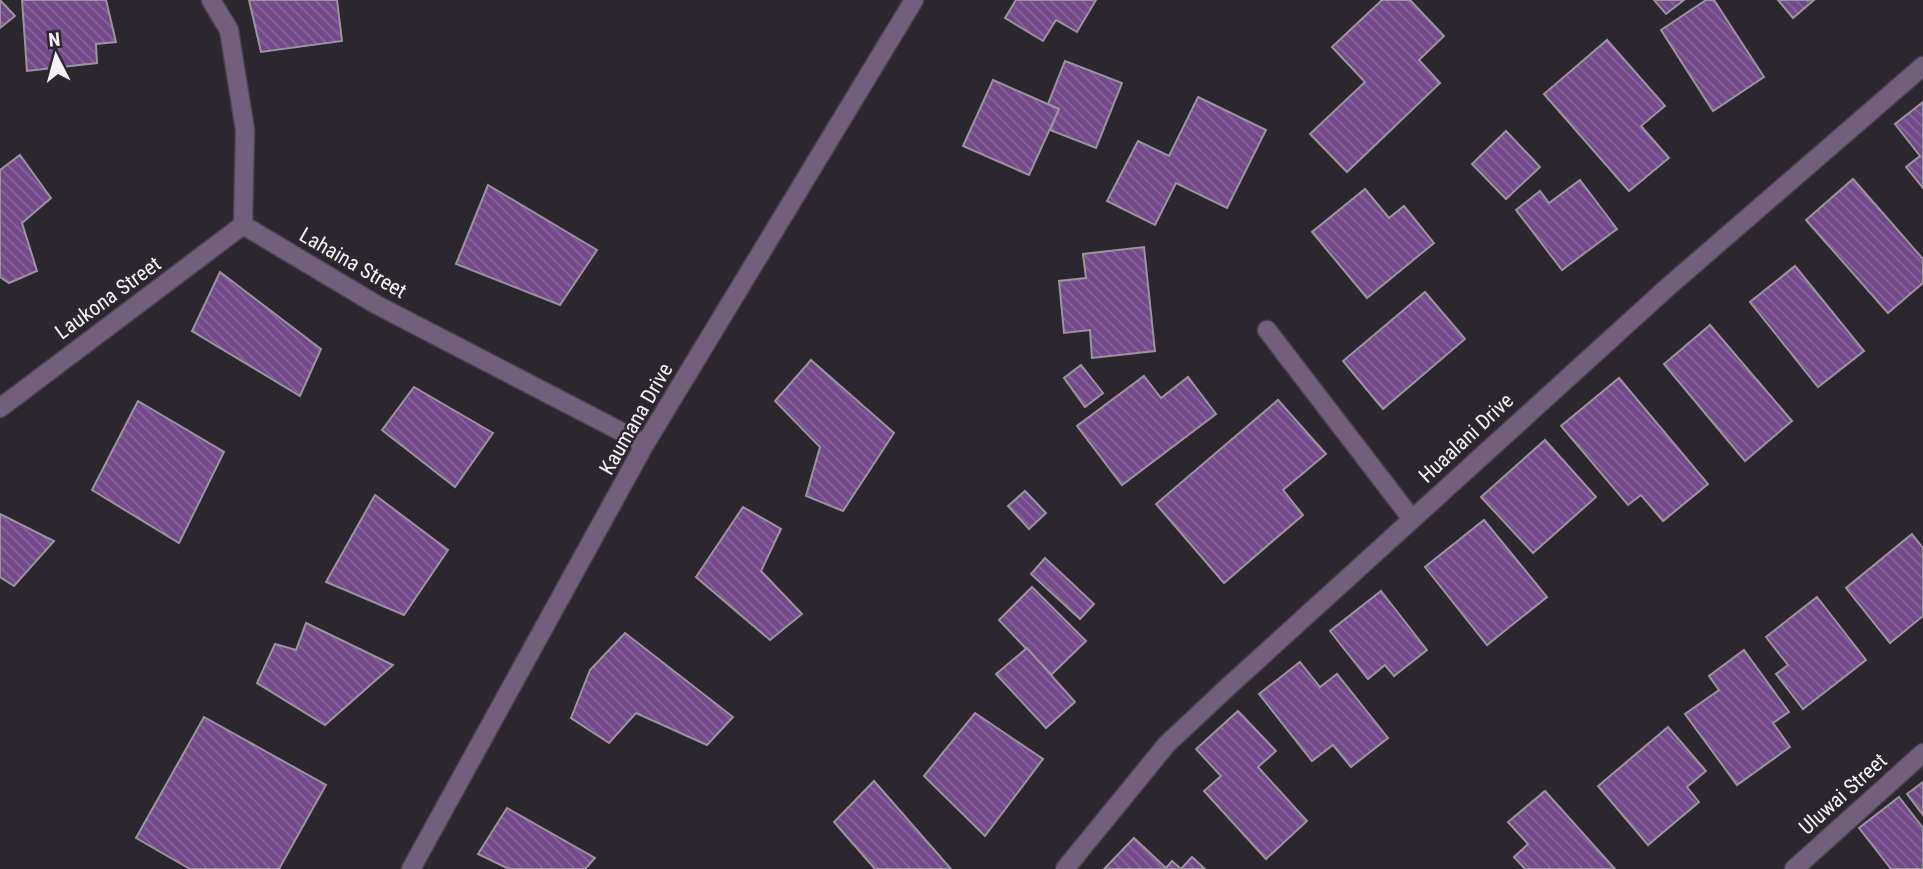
<svg xmlns="http://www.w3.org/2000/svg" width="1923" height="869" viewBox="0 0 1923 869" font-family="'Roboto Condensed',sans-serif">
<style>
.building{fill:url(#building-back-hatch);stroke:#9a949e;stroke-width:2}
.lines{fill:none;stroke-linecap:round;stroke-linejoin:round}
.minor-casing{stroke:#48434b;stroke-width:21}
.tertiary-casing{stroke:#48434b;stroke-width:21}
.minor{stroke:#725f7c;stroke-width:18}
.tertiary{stroke:#725f7c;stroke-width:18}
.labels{text-anchor:middle;dominant-baseline:central;stroke-width:5;stroke-linejoin:round;paint-order:stroke}
.street-label{font-size:21px;fill:#f3f0f5;stroke:#2c272f}
</style>
<defs>
<pattern id="building-back-hatch" width="6" height="6" patternUnits="userSpaceOnUse" patternTransform="scale(1.75)"><rect width="6" height="6" fill="#73498a"/><path d="M-1 5l2 2M0 0l6 6M5-1l2 2" fill="none" stroke="#87649b"/></pattern>
</defs>
<rect width="100%" height="100%" fill="#2c272f"/>
<!-- building -->
<g class="building">
<path d="M 0,0 L 15,16 L 0,28 Z"/>
<path d="M 22,0 L 106,0 L 116,42 L 96,44 L 97,63 L 27,71 Z"/>
<path d="M 249,0 L 337,0 L 342,41 L 261,52 Z"/>
<path d="M 1016,0 L 1096,0 L 1077,32 L 1056,20 L 1043,41 L 1005,18 Z"/>
<path d="M 1382,0 L 1410,0 L 1444,36 L 1419,60 L 1440,83 L 1347,172 L 1310,134 L 1365,82 L 1332,47 Z"/>
<path d="M 1654,0 L 1684,0 L 1666,14 Z"/>
<path d="M 1706,0 L 1714,0 L 1764,77 L 1713,111 L 1661,30 Z"/>
<path d="M 1778,0 L 1814,0 L 1793,18 Z"/>
<path d="M 1607,40 L 1665,106 L 1641,126 L 1669,158 L 1629,191 L 1544,94 Z"/>
<path d="M 1065,61 L 1122,83 L 1096,148 L 1050,130 L 1059,109 L 1048,104 Z"/>
<path d="M 993,80 L 1059,109 L 1029,175 L 963,146 Z"/>
<path d="M 1198,97 L 1266,130 L 1227,208 L 1176,183 L 1155,225 L 1107,201 L 1138,141 L 1169,156 Z"/>
<path d="M 1923,102 L 1923,188 L 1906,167 L 1920,156 L 1895,124 Z"/>
<path d="M 1506,131 L 1540,167 L 1506,199 L 1472,164 Z"/>
<path d="M 20,155 L 51,198 L 22,223 L 37,271 L 9,283 L 0,277 L 0,170 Z"/>
<path d="M 1853,179 L 1923,259 L 1923,283 L 1888,313 L 1806,220 Z"/>
<path d="M 1580,180 L 1617,229 L 1562,270 L 1516,210 L 1540,191 L 1549,203 Z"/>
<path d="M 488,185 L 597,250 L 560,305 L 456,264 Z"/>
<path d="M 1365,189 L 1389,218 L 1404,206 L 1434,243 L 1367,298 L 1312,232 Z"/>
<path d="M 1144,247 L 1155,351 L 1092,358 L 1090,330 L 1064,333 L 1059,281 L 1086,278 L 1083,254 Z"/>
<path d="M 1795,266 L 1864,351 L 1818,387 L 1750,302 Z"/>
<path d="M 220,272 L 321,349 L 300,396 L 192,331 Z"/>
<path d="M 1425,292 L 1465,339 L 1383,409 L 1343,361 Z"/>
<path d="M 1710,325 L 1792,421 L 1745,461 L 1664,364 Z"/>
<path d="M 811,360 L 894,433 L 843,511 L 806,496 L 820,447 L 775,401 Z"/>
<path d="M 1081,365 L 1103,393 L 1085,407 L 1064,378 Z"/>
<path d="M 1144,376 L 1161,398 L 1188,377 L 1216,414 L 1122,485 L 1077,426 Z"/>
<path d="M 1619,378 L 1708,484 L 1663,521 L 1641,495 L 1628,505 L 1561,426 Z"/>
<path d="M 414,387 L 493,433 L 455,487 L 382,430 Z"/>
<path d="M 1278,400 L 1326,454 L 1283,490 L 1303,515 L 1224,583 L 1156,504 Z"/>
<path d="M 138,401 L 224,452 L 179,543 L 92,490 Z"/>
<path d="M 1545,440 L 1596,497 L 1533,553 L 1481,497 Z"/>
<path d="M 1025,491 L 1046,513 L 1029,529 L 1008,506 Z"/>
<path d="M 375,495 L 448,550 L 404,615 L 326,582 Z"/>
<path d="M 743,507 L 781,529 L 761,571 L 802,614 L 770,640 L 696,577 Z"/>
<path d="M 0,514 L 54,541 L 14,586 L 0,577 Z"/>
<path d="M 1484,520 L 1547,597 L 1487,645 L 1425,567 Z"/>
<path d="M 1912,534 L 1923,548 L 1923,616 L 1890,643 L 1846,588 Z"/>
<path d="M 1045,558 L 1094,604 L 1080,619 L 1031,574 Z"/>
<path d="M 1032,587 L 1086,641 L 1051,675 L 999,620 Z"/>
<path d="M 1381,591 L 1427,650 L 1394,676 L 1385,665 L 1368,679 L 1330,631 Z"/>
<path d="M 1817,597 L 1866,660 L 1803,709 L 1776,674 L 1788,665 L 1766,637 Z"/>
<path d="M 306,623 L 393,665 L 325,725 L 257,683 L 275,644 L 296,650 Z"/>
<path d="M 625,633 L 733,717 L 707,745 L 636,713 L 609,743 L 571,718 L 590,670 Z"/>
<path d="M 1027,648 L 1075,702 L 1046,728 L 996,674 Z"/>
<path d="M 1744,650 L 1789,712 L 1773,723 L 1790,747 L 1737,785 L 1685,714 L 1719,690 L 1709,676 Z"/>
<path d="M 1300,662 L 1320,687 L 1337,674 L 1388,738 L 1351,767 L 1333,745 L 1312,761 L 1259,694 Z"/>
<path d="M 1238,711 L 1276,751 L 1258,767 L 1307,821 L 1266,859 L 1204,791 L 1221,776 L 1196,749 Z"/>
<path d="M 975,713 L 1043,759 L 985,836 L 924,776 Z"/>
<path d="M 204,717 L 326,785 L 279,869 L 190,869 L 136,838 Z"/>
<path d="M 1668,727 L 1706,771 L 1687,787 L 1699,802 L 1648,845 L 1598,786 Z"/>
<path d="M 874,781 L 951,869 L 875,869 L 834,822 Z"/>
<path d="M 1923,782 L 1923,815 L 1907,794 Z"/>
<path d="M 1545,791 L 1615,869 L 1525,869 L 1514,857 L 1528,844 L 1508,822 Z"/>
<path d="M 1899,797 L 1923,828 L 1923,869 L 1891,869 L 1859,828 Z"/>
<path d="M 507,808 L 595,858 L 585,869 L 509,869 L 478,854 Z"/>
<path d="M 1134,838 L 1166,868 L 1172,861 L 1181,869 L 1192,857 L 1205,869 L 1104,869 Z"/>
</g>
<g class="lines">
<defs>
<g id="minor">
<path d="M 211,0 L 229,30 L 245,130 L 243,225 L 377,305 L 645,444"/>
<path d="M 1267,330 L 1412,519"/>
<path d="M 0,408 L 243,225"/>
<path d="M 1065,869 L 1167,744 L 1230,685 L 1669,286 L 1923,66"/>
<path d="M 1794,869 L 1923,753"/>
</g>
<path id="tertiary" d="M 411,869 L 645,444 L 914,0"/>
</defs>
<!-- minor casing -->
<use href="#minor" class="minor-casing"/>
<!-- tertiary casing -->
<use href="#tertiary" class="tertiary-casing"/>
<!-- minor -->
<use href="#minor" class="minor"/>
<!-- tertiary -->
<use href="#tertiary" class="tertiary"/>
</g>
<g class="labels">
<!-- street labels -->
<g class="street-label">
<text transform="translate(353 263) rotate(30)">Lahaina Street</text>
<text transform="translate(108 298) rotate(-36)">Laukona Street</text>
<text transform="translate(636 419) rotate(-60)">Kaumana Drive</text>
<text transform="translate(1466 438) rotate(-43)">Huaalani Drive</text>
<text transform="translate(1843 794) rotate(-42)">Uluwai Street</text>
</g>
</g>
<!-- north arrow -->
<g transform="translate(56 56) rotate(354)" stroke="#2c272f" stroke-width="5" paint-order="stroke">
<path d="M0-5L12 26L0 18L-12 26Z" fill="#f3f0f5"/>
<text y="-10" font-size="19" font-weight="bold" text-anchor="middle" fill="#f3f0f5">N</text>
</g>
</svg>
